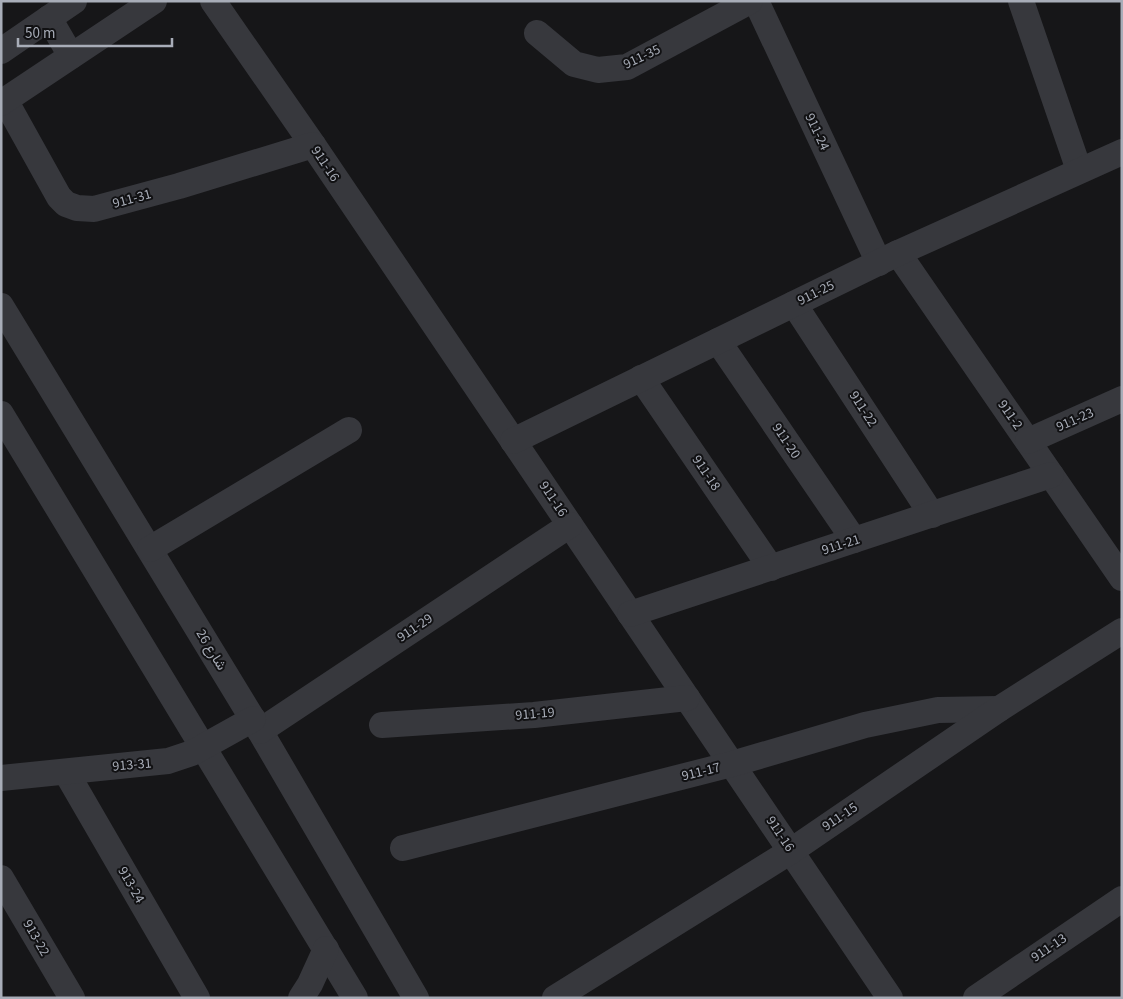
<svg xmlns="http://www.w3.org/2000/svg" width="1123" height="999" viewBox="0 0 1123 999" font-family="'Source Sans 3',Vazirmatn,sans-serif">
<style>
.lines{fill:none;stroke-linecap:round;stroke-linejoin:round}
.minor{stroke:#37383d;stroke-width:26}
.labels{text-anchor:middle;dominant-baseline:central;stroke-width:4;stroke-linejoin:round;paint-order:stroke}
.street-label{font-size:14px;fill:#a8adb8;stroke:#111113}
</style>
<rect width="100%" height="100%" fill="#161618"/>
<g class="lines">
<!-- minor -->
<g class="minor">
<path d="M 213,1 L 313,145 L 890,998"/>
<path d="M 756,1 L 879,263"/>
<path d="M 1021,1 L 1079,170"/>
<path d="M 49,18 L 71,56"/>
<path d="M 537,33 L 574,64 L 598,70 L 627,67 L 750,1"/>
<path d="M 1,51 L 74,1"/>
<path d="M 5,100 L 59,197 L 66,204 L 77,208 L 94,209 L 179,186 L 313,145"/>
<path d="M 1,103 L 154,1"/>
<path d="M 898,253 L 1122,578"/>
<path d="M 794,304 L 932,515"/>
<path d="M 1,306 L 260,731 L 416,998"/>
<path d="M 718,341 L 854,540"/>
<path d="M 641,378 L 771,568"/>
<path d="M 1,414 L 355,998"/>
<path d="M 513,441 L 898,253 L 1122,152"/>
<path d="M 1028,441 L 1122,399"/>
<path d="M 150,549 L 349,430"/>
<path d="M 630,614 L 1051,475"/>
<path d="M 382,725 L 534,715 L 687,698"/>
<path d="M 260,731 L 570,525"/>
<path d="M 66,772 L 197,998"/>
<path d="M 1,778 L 168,761 L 192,753 L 253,719"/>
<path d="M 403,848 L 732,764 L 865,725 L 938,710 L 999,709"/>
<path d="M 1,878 L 72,998"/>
<path d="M 301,998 L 310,984 L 326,949"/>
<path d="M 555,998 L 791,851 L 999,709 L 1122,631"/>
<path d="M 976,998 L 1122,899"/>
</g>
</g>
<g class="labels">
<!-- street labels -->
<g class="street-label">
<text transform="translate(642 57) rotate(-25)">911-35</text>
<text transform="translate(817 132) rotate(65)">911-24</text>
<text transform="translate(325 164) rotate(56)">911-16</text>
<text transform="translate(132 199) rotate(-15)">911-31</text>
<text transform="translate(816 293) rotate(-26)">911-25</text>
<text transform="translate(863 409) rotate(57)">911-22</text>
<text transform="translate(1010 415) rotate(55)">911-2</text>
<text transform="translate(1075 420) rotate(-24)">911-23</text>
<text transform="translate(786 441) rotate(56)">911-20</text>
<text transform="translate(706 473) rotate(56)">911-18</text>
<text transform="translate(553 499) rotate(56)">911-16</text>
<text transform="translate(841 545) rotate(-18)">911-21</text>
<text transform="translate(415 628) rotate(-34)">911-29</text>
<text transform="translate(211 650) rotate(59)">شارع 26</text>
<text transform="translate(535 714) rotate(-5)">911-19</text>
<text transform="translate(132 765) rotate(-5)">913-31</text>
<text transform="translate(701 772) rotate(-14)">911-17</text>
<text transform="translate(840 817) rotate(-34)">911-15</text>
<text transform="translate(780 834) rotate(56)">911-16</text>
<text transform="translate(131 885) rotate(60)">913-24</text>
<text transform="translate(36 938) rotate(60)">913-22</text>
<text transform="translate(1049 948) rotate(-34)">911-13</text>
</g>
</g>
<!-- border -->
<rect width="1123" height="999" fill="none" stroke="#a8adb8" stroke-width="5"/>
<!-- scale -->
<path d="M18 38v8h154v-8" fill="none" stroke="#a8adb8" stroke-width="2.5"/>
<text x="25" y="38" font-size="15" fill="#a8adb8" stroke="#111113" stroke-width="4" paint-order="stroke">50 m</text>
</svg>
